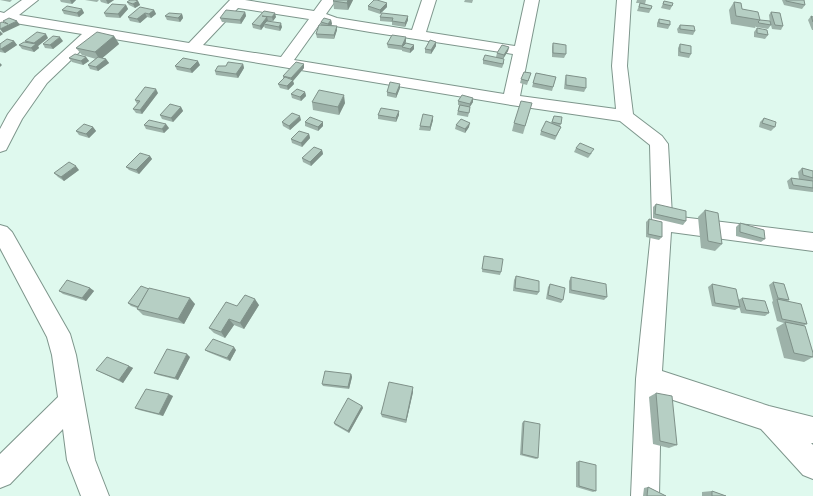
<svg xmlns="http://www.w3.org/2000/svg" width="813" height="496" viewBox="0 0 813 496" font-family="Figtree,sans-serif">
<style>
.lines{fill:none;stroke-linecap:round;stroke-linejoin:round}
.street-casing{stroke:#7e968c;stroke-width:2}
.street{fill:#fff;fill-rule:evenodd}
.wall{fill:#9db2a9}
.shaded-wall{fill:#7f9189}
.building{fill:#b6cfc4;stroke:#7f9189}
</style>
<rect width="100%" height="100%" fill="#dff9ee"/>
<g class="lines">
<defs>
<g id="street">
<path d="M 22,0 L 38,0 L 19,15 L 189,43 L 230,0 L 245,0 L 314,11 L 322,0 L 336,0 L 326,14 L 337,18 L 412,30 L 422,0 L 436,0 L 426,32 L 515,46 L 525,0 L 539,0 L 520,96 L 616,109 L 612,66 L 617,0 L 631,0 L 627,66 L 633,114 L 662,136 L 668,144 L 672,216 L 813,233 L 813,251 L 671,232 L 662,371 L 769,406 L 813,417 L 813,443 L 811,443 L 813,445 L 813,479 L 803,475 L 761,429 L 661,396 L 659,496 L 631,496 L 636,379 L 652,223 L 650,145 L 620,121 L 511,105 L 96,36 L 47,83 L 22,119 L 6,150 L 0,152 L 0,129 L 8,114 L 35,77 L 82,34 L 9,22 L 0,26 L 0,12 L 4,13 ZM 238,8 L 309,19 L 281,57 L 203,45 ZM 321,22 L 335,26 L 370,32 L 513,54 L 504,94 L 294,60 Z"/>
<path d="M 0,225 L 7,227 L 12,232 L 70,334 L 76,355 L 95,460 L 109,496 L 81,496 L 67,460 L 63,429 L 10,484 L 0,488 L 0,454 L 58,397 L 52,355 L 47,337 L 0,248 Z"/>
</g>
</defs>
<!-- street casing -->
<use href="#street" class="street-casing"/>
<!-- street -->
<use href="#street" class="street"/>
</g>
<!-- wall -->
<g class="wall">
<path d="M 0,0 L 12,0 L 10,2 Z"/>
<path d="M 60,0 L 76,0 L 72,4 L 61,2 Z"/>
<path d="M 85,0 L 99,0 L 97,2 Z"/>
<path d="M 100,0 L 114,0 L 108,4 L 101,2 Z"/>
<path d="M 334,0 L 353,0 L 348,10 L 334,9 L 333,1 Z"/>
<path d="M 465,0 L 473,0 L 472,3 L 464,2 Z"/>
<path d="M 637,0 L 646,0 L 645,4 L 651,9 L 649,13 L 637,11 L 640,3 L 636,3 Z"/>
<path d="M 782,0 L 804,0 L 805,5 L 802,9 L 784,5 Z"/>
<path d="M 138,1 L 140,5 L 135,8 L 129,5 L 127,2 Z"/>
<path d="M 664,1 L 672,6 L 670,10 L 661,8 Z"/>
<path d="M 734,2 L 742,9 L 760,20 L 770,23 L 769,15 L 771,12 L 783,26 L 781,30 L 772,29 L 771,25 L 768,29 L 756,27 L 756,26 L 755,28 L 731,24 L 729,10 Z"/>
<path d="M 387,3 L 387,7 L 380,14 L 368,10 L 368,6 Z"/>
<path d="M 126,5 L 128,9 L 120,18 L 106,17 L 104,13 Z"/>
<path d="M 82,9 L 84,13 L 79,17 L 64,14 L 62,10 Z"/>
<path d="M 154,10 L 156,14 L 151,18 L 147,17 L 140,23 L 130,21 L 128,17 Z"/>
<path d="M 264,11 L 276,17 L 273,21 L 268,21 L 282,27 L 280,31 L 265,28 L 264,26 L 261,30 L 253,28 L 252,24 Z"/>
<path d="M 245,12 L 246,16 L 241,24 L 222,22 L 220,18 Z"/>
<path d="M 182,14 L 183,18 L 180,22 L 167,20 L 165,16 Z"/>
<path d="M 408,16 L 408,20 L 405,27 L 392,25 L 392,22 L 380,21 L 380,17 Z"/>
<path d="M 811,16 L 813,17 L 813,30 L 812,30 L 808,20 Z"/>
<path d="M 659,19 L 670,25 L 668,29 L 657,27 L 657,23 Z"/>
<path d="M 331,20 L 332,24 L 330,26 L 337,30 L 334,39 L 317,38 L 316,34 L 321,26 L 321,22 Z"/>
<path d="M 680,25 L 695,31 L 693,35 L 678,33 L 677,29 Z"/>
<path d="M 757,28 L 768,35 L 765,39 L 754,37 L 754,32 Z"/>
<path d="M 114,36 L 119,44 L 102,58 L 106,59 L 109,63 L 98,71 L 90,69 L 88,65 L 96,59 L 82,55 L 76,48 Z"/>
<path d="M 48,38 L 38,46 L 39,48 L 34,52 L 22,49 L 19,45 L 26,42 L 25,41 Z"/>
<path d="M 14,41 L 17,45 L 5,53 L 0,52 L 0,44 Z"/>
<path d="M 63,41 L 53,49 L 45,48 L 43,44 Z"/>
<path d="M 406,41 L 406,43 L 414,45 L 414,49 L 410,53 L 402,51 L 402,50 L 388,48 L 387,44 Z"/>
<path d="M 436,42 L 436,46 L 431,54 L 425,53 L 425,49 Z"/>
<path d="M 553,43 L 566,54 L 564,58 L 552,57 L 552,47 Z"/>
<path d="M 680,44 L 691,54 L 689,58 L 678,56 L 678,48 Z"/>
<path d="M 509,47 L 508,51 L 503,59 L 504,63 L 502,68 L 483,64 L 483,60 L 501,59 L 496,57 L 497,53 Z"/>
<path d="M 86,57 L 89,61 L 83,65 L 72,62 L 69,58 Z"/>
<path d="M 243,64 L 244,68 L 238,78 L 216,75 L 215,71 L 226,66 Z"/>
<path d="M 200,65 L 192,73 L 177,70 L 175,66 Z"/>
<path d="M 304,68 L 293,81 L 294,84 L 288,90 L 280,88 L 278,84 L 283,79 L 283,76 Z"/>
<path d="M 531,73 L 527,85 L 520,83 L 521,79 Z"/>
<path d="M 536,73 L 556,77 L 552,91 L 532,87 Z"/>
<path d="M 566,75 L 586,88 L 584,92 L 564,89 L 565,79 Z"/>
<path d="M 400,88 L 396,98 L 387,96 L 387,92 Z"/>
<path d="M 305,92 L 306,96 L 301,101 L 292,98 L 291,94 Z"/>
<path d="M 158,93 L 142,114 L 136,113 L 133,109 L 137,104 L 135,100 Z"/>
<path d="M 458,101 L 473,102 L 470,107 L 468,117 L 457,115 L 459,105 L 458,105 Z"/>
<path d="M 312,102 L 345,103 L 339,115 L 313,110 Z"/>
<path d="M 532,103 L 523,134 L 512,131 L 514,123 Z"/>
<path d="M 181,107 L 183,111 L 173,122 L 162,119 L 160,115 Z"/>
<path d="M 378,115 L 399,115 L 396,122 L 378,119 Z"/>
<path d="M 433,116 L 433,120 L 430,131 L 419,130 L 420,126 Z"/>
<path d="M 554,116 L 561,124 L 560,126 L 561,127 L 555,140 L 540,135 L 541,131 L 551,123 Z"/>
<path d="M 764,118 L 775,127 L 771,131 L 759,127 L 760,122 Z"/>
<path d="M 301,120 L 290,130 L 283,126 L 282,122 Z"/>
<path d="M 305,122 L 323,122 L 323,126 L 318,131 L 305,126 Z"/>
<path d="M 144,125 L 169,128 L 164,133 L 146,129 Z"/>
<path d="M 456,125 L 469,127 L 465,133 L 455,129 Z"/>
<path d="M 93,127 L 96,131 L 89,138 L 79,135 L 76,131 Z"/>
<path d="M 309,134 L 310,138 L 302,147 L 292,143 L 291,139 Z"/>
<path d="M 576,148 L 592,153 L 588,158 L 574,152 Z"/>
<path d="M 322,150 L 323,154 L 311,166 L 303,162 L 302,158 Z"/>
<path d="M 150,156 L 152,159 L 139,174 L 129,170 L 126,167 Z"/>
<path d="M 802,168 L 813,171 L 813,192 L 812,192 L 789,189 L 787,181 L 791,178 L 799,179 L 798,172 Z"/>
<path d="M 79,170 L 64,181 L 58,177 L 54,173 Z"/>
<path d="M 656,204 L 686,221 L 683,225 L 653,218 L 653,207 Z"/>
<path d="M 705,210 L 722,244 L 715,251 L 701,248 L 698,217 Z"/>
<path d="M 649,219 L 662,237 L 659,240 L 646,237 L 646,222 Z"/>
<path d="M 740,223 L 765,239 L 761,242 L 736,236 L 736,227 Z"/>
<path d="M 484,256 L 501,272 L 500,275 L 482,272 Z"/>
<path d="M 516,276 L 539,292 L 537,295 L 513,291 L 514,280 Z"/>
<path d="M 571,277 L 607,297 L 604,300 L 569,293 L 569,281 Z"/>
<path d="M 773,282 L 789,300 L 787,301 L 807,324 L 803,326 L 813,353 L 813,357 L 804,362 L 784,358 L 776,328 L 784,323 L 777,321 L 772,302 L 773,301 L 769,285 Z"/>
<path d="M 550,284 L 563,300 L 561,303 L 546,299 L 548,287 Z"/>
<path d="M 712,284 L 738,300 L 742,298 L 769,313 L 765,316 L 741,313 L 739,306 L 740,307 L 735,310 L 712,306 L 708,287 Z"/>
<path d="M 90,288 L 94,291 L 86,301 L 63,294 L 59,291 Z"/>
<path d="M 149,289 L 195,304 L 184,324 L 143,315 L 137,309 L 137,308 L 131,306 L 128,303 Z"/>
<path d="M 259,305 L 244,329 L 234,325 L 225,338 L 214,333 L 209,328 L 237,306 Z"/>
<path d="M 205,350 L 236,350 L 230,361 L 208,352 Z"/>
<path d="M 190,357 L 178,380 L 158,375 L 154,373 Z"/>
<path d="M 129,366 L 133,368 L 123,383 L 96,370 Z"/>
<path d="M 351,374 L 352,377 L 349,389 L 323,386 L 322,384 Z"/>
<path d="M 413,392 L 406,423 L 382,417 L 381,414 Z"/>
<path d="M 656,393 L 677,445 L 669,448 L 653,444 L 649,397 Z"/>
<path d="M 173,396 L 163,416 L 139,410 L 135,408 Z"/>
<path d="M 362,406 L 363,408 L 349,433 L 335,425 L 334,423 Z"/>
<path d="M 524,421 L 538,458 L 536,459 L 520,455 L 522,423 Z"/>
<path d="M 579,461 L 596,491 L 593,492 L 576,487 L 576,462 Z"/>
<path d="M 648,487 L 666,496 L 643,496 L 644,488 Z"/>
<path d="M 712,491 L 726,496 L 702,496 L 702,492 Z"/>
</g>
<!-- shaded-wall -->
<g class="shaded-wall">
<path d="M 70,0 L 76,0 L 72,4 Z"/>
<path d="M 106,0 L 114,0 L 108,4 Z"/>
<path d="M 348,0 L 353,0 L 348,10 L 347,3 Z"/>
<path d="M 138,1 L 140,5 L 135,8 L 133,4 Z"/>
<path d="M 387,3 L 387,7 L 380,14 L 380,10 Z"/>
<path d="M 126,5 L 128,9 L 120,18 L 118,14 Z"/>
<path d="M 82,9 L 84,13 L 79,17 L 77,13 Z"/>
<path d="M 154,10 L 156,14 L 151,18 L 149,14 Z"/>
<path d="M 245,12 L 246,16 L 241,24 L 240,20 Z"/>
<path d="M 145,13 L 147,17 L 140,23 L 137,19 Z"/>
<path d="M 275,13 L 276,17 L 273,21 L 272,17 Z"/>
<path d="M 182,14 L 183,18 L 180,22 L 178,18 Z"/>
<path d="M 408,16 L 408,20 L 405,27 L 405,23 Z"/>
<path d="M 267,17 L 268,21 L 264,24 L 264,26 L 261,30 L 260,26 Z"/>
<path d="M 331,20 L 332,24 L 329,28 L 328,24 Z"/>
<path d="M 17,21 L 20,25 L 3,33 L 0,29 Z"/>
<path d="M 281,23 L 282,27 L 280,31 L 279,27 Z"/>
<path d="M 337,26 L 337,30 L 334,39 L 334,35 Z"/>
<path d="M 0,31 L 3,34 L 0,36 Z"/>
<path d="M 46,34 L 48,38 L 38,46 L 39,48 L 34,52 L 31,48 L 35,44 L 34,43 Z"/>
<path d="M 114,36 L 119,44 L 100,60 L 95,52 Z"/>
<path d="M 60,37 L 63,41 L 53,49 L 50,45 Z"/>
<path d="M 406,37 L 406,41 L 404,47 L 402,47 L 402,50 L 402,46 Z"/>
<path d="M 14,41 L 17,45 L 5,53 L 1,49 Z"/>
<path d="M 436,42 L 436,46 L 431,54 L 431,50 Z"/>
<path d="M 414,45 L 414,49 L 410,53 L 410,49 Z"/>
<path d="M 509,47 L 508,51 L 503,59 L 504,55 Z"/>
<path d="M 86,57 L 89,61 L 83,65 L 81,61 Z"/>
<path d="M 106,59 L 109,63 L 98,71 L 96,67 Z"/>
<path d="M 198,61 L 200,65 L 192,73 L 190,69 Z"/>
<path d="M 0,63 L 2,65 L 0,67 Z"/>
<path d="M 243,64 L 244,68 L 238,78 L 236,74 Z"/>
<path d="M 304,64 L 304,68 L 293,81 L 294,84 L 288,90 L 287,86 L 291,82 L 291,78 Z"/>
<path d="M 400,84 L 400,88 L 396,98 L 396,94 Z"/>
<path d="M 156,89 L 158,93 L 142,114 L 140,110 Z"/>
<path d="M 305,92 L 306,96 L 301,101 L 300,97 Z"/>
<path d="M 344,95 L 345,103 L 339,115 L 338,107 Z"/>
<path d="M 473,98 L 473,102 L 469,108 L 470,104 Z"/>
<path d="M 181,107 L 183,111 L 173,122 L 171,118 Z"/>
<path d="M 399,111 L 399,115 L 396,122 L 396,118 Z"/>
<path d="M 300,116 L 301,120 L 290,130 L 289,126 Z"/>
<path d="M 433,116 L 433,120 L 430,131 L 430,127 Z"/>
<path d="M 323,122 L 323,126 L 318,131 L 318,127 Z"/>
<path d="M 470,123 L 469,127 L 465,133 L 465,129 Z"/>
<path d="M 166,124 L 169,128 L 164,133 L 162,129 Z"/>
<path d="M 93,127 L 96,131 L 89,138 L 86,134 Z"/>
<path d="M 309,134 L 310,138 L 302,147 L 301,143 Z"/>
<path d="M 322,150 L 323,154 L 311,166 L 310,162 Z"/>
<path d="M 150,156 L 152,159 L 139,174 L 136,170 Z"/>
<path d="M 76,166 L 79,170 L 64,181 L 61,177 Z"/>
<path d="M 90,288 L 94,291 L 86,301 L 82,298 Z"/>
<path d="M 190,298 L 195,304 L 184,324 L 178,319 Z"/>
<path d="M 255,299 L 259,305 L 244,329 L 240,323 Z"/>
<path d="M 229,319 L 234,325 L 225,338 L 221,332 Z"/>
<path d="M 234,347 L 236,350 L 230,361 L 227,358 Z"/>
<path d="M 187,354 L 190,357 L 178,380 L 175,378 Z"/>
<path d="M 129,366 L 133,368 L 123,383 L 119,380 Z"/>
<path d="M 351,374 L 352,377 L 349,389 L 348,387 Z"/>
<path d="M 413,387 L 413,392 L 406,423 L 406,420 Z"/>
<path d="M 169,394 L 173,396 L 163,416 L 159,414 Z"/>
<path d="M 362,406 L 363,408 L 349,433 L 348,431 Z"/>
</g>
<!-- building -->
<g class="building">
<path d="M 130,0 L 135,0 L 138,1 L 133,4 L 127,2 Z"/>
<path d="M 334,0 L 348,0 L 347,3 L 333,1 Z"/>
<path d="M 374,0 L 377,0 L 387,3 L 380,10 L 368,6 Z"/>
<path d="M 786,0 L 804,0 L 805,5 L 786,1 Z"/>
<path d="M 664,1 L 673,3 L 672,6 L 663,4 Z"/>
<path d="M 734,2 L 741,3 L 742,9 L 758,12 L 760,20 L 736,16 Z"/>
<path d="M 640,3 L 652,6 L 651,9 L 639,7 Z"/>
<path d="M 112,4 L 126,5 L 118,14 L 104,13 Z"/>
<path d="M 67,6 L 82,9 L 77,13 L 62,10 Z"/>
<path d="M 140,7 L 154,10 L 149,14 L 145,13 L 137,19 L 128,17 Z"/>
<path d="M 226,10 L 245,12 L 240,20 L 220,18 Z"/>
<path d="M 264,11 L 275,13 L 272,17 L 262,16 L 267,17 L 260,26 L 252,24 Z"/>
<path d="M 771,12 L 780,13 L 783,26 L 775,25 Z"/>
<path d="M 169,13 L 182,14 L 178,18 L 165,16 Z"/>
<path d="M 382,13 L 408,16 L 405,23 L 392,21 L 393,18 L 380,17 Z"/>
<path d="M 811,16 L 813,17 L 813,22 Z"/>
<path d="M 9,18 L 17,21 L 0,29 L 0,23 L 2,22 L 8,24 L 3,21 Z"/>
<path d="M 324,18 L 331,20 L 328,24 L 321,22 Z"/>
<path d="M 659,19 L 670,21 L 670,25 L 659,23 Z"/>
<path d="M 760,20 L 770,21 L 771,25 L 759,23 L 758,22 Z"/>
<path d="M 267,21 L 281,23 L 279,27 L 264,24 Z"/>
<path d="M 319,25 L 337,26 L 334,35 L 316,34 Z"/>
<path d="M 680,25 L 694,26 L 695,31 L 680,29 Z"/>
<path d="M 757,28 L 767,30 L 768,35 L 757,33 Z"/>
<path d="M 37,32 L 46,34 L 34,43 L 25,41 Z"/>
<path d="M 97,32 L 114,36 L 95,52 L 76,48 Z"/>
<path d="M 392,35 L 406,37 L 402,46 L 387,44 Z"/>
<path d="M 53,36 L 60,37 L 50,45 L 43,44 Z"/>
<path d="M 7,39 L 14,41 L 1,49 L 0,49 L 0,44 Z"/>
<path d="M 430,40 L 436,42 L 431,50 L 425,49 Z"/>
<path d="M 24,42 L 36,44 L 31,48 L 19,45 Z"/>
<path d="M 406,43 L 414,45 L 410,49 L 402,47 Z"/>
<path d="M 553,43 L 566,45 L 566,54 L 553,53 Z"/>
<path d="M 680,44 L 691,46 L 691,54 L 680,52 Z"/>
<path d="M 502,45 L 509,47 L 504,55 L 497,53 Z"/>
<path d="M 75,54 L 86,57 L 81,61 L 69,58 Z"/>
<path d="M 485,55 L 504,59 L 503,64 L 483,60 Z"/>
<path d="M 98,57 L 106,59 L 96,67 L 88,65 Z"/>
<path d="M 183,58 L 198,61 L 190,69 L 175,66 Z"/>
<path d="M 228,62 L 243,64 L 236,74 L 215,71 L 218,66 L 226,66 Z"/>
<path d="M 296,62 L 304,64 L 291,78 L 283,76 Z"/>
<path d="M 524,72 L 531,73 L 528,81 L 521,79 Z"/>
<path d="M 536,73 L 556,77 L 553,87 L 533,83 Z"/>
<path d="M 566,75 L 586,78 L 586,88 L 566,85 Z"/>
<path d="M 285,77 L 293,80 L 287,86 L 278,84 Z"/>
<path d="M 390,82 L 400,84 L 396,94 L 387,92 Z"/>
<path d="M 145,87 L 156,89 L 140,110 L 133,109 L 140,101 L 135,100 Z"/>
<path d="M 297,89 L 305,92 L 300,97 L 291,94 Z"/>
<path d="M 319,90 L 344,95 L 338,107 L 312,102 Z"/>
<path d="M 462,95 L 473,98 L 470,104 L 458,101 Z"/>
<path d="M 521,101 L 532,103 L 525,126 L 514,123 Z"/>
<path d="M 170,104 L 181,107 L 171,118 L 160,115 Z"/>
<path d="M 460,105 L 470,107 L 469,113 L 458,111 Z"/>
<path d="M 381,108 L 399,111 L 396,118 L 378,115 Z"/>
<path d="M 292,113 L 300,116 L 289,126 L 282,122 Z"/>
<path d="M 423,114 L 433,116 L 430,127 L 420,126 Z"/>
<path d="M 554,116 L 562,117 L 561,124 L 552,122 Z"/>
<path d="M 310,117 L 323,122 L 318,127 L 305,122 Z"/>
<path d="M 764,118 L 776,122 L 775,127 L 762,123 Z"/>
<path d="M 461,119 L 470,123 L 465,129 L 456,125 Z"/>
<path d="M 149,120 L 166,124 L 162,129 L 144,125 Z"/>
<path d="M 546,121 L 561,127 L 556,136 L 541,131 Z"/>
<path d="M 84,124 L 93,127 L 86,134 L 76,131 Z"/>
<path d="M 299,131 L 309,134 L 301,143 L 291,139 Z"/>
<path d="M 580,143 L 594,149 L 590,154 L 576,148 Z"/>
<path d="M 314,147 L 322,150 L 310,162 L 302,158 Z"/>
<path d="M 140,153 L 150,156 L 136,170 L 126,167 Z"/>
<path d="M 69,162 L 76,166 L 61,177 L 54,173 Z"/>
<path d="M 802,168 L 813,171 L 813,178 L 803,175 Z"/>
<path d="M 791,178 L 813,181 L 813,188 L 793,185 Z"/>
<path d="M 656,204 L 686,211 L 686,221 L 655,214 Z"/>
<path d="M 705,210 L 718,213 L 722,244 L 708,241 Z"/>
<path d="M 649,219 L 662,222 L 662,237 L 648,234 Z"/>
<path d="M 740,223 L 764,230 L 765,239 L 740,232 Z"/>
<path d="M 484,256 L 503,259 L 501,272 L 482,269 Z"/>
<path d="M 516,276 L 539,281 L 539,292 L 515,288 Z"/>
<path d="M 571,277 L 606,284 L 607,297 L 571,290 Z"/>
<path d="M 67,280 L 90,288 L 82,298 L 59,291 Z"/>
<path d="M 773,282 L 784,284 L 789,300 L 778,298 Z"/>
<path d="M 550,284 L 565,288 L 563,300 L 548,295 Z"/>
<path d="M 712,284 L 736,289 L 740,307 L 715,303 Z"/>
<path d="M 141,286 L 149,289 L 138,307 L 128,303 Z"/>
<path d="M 149,288 L 190,298 L 178,319 L 137,309 Z"/>
<path d="M 245,295 L 255,299 L 240,323 L 229,319 L 221,332 L 209,328 L 226,302 L 237,306 Z"/>
<path d="M 742,298 L 765,301 L 769,313 L 746,310 Z"/>
<path d="M 777,299 L 801,304 L 807,324 L 782,319 Z"/>
<path d="M 785,322 L 805,326 L 813,353 L 813,357 L 794,353 Z"/>
<path d="M 213,339 L 234,347 L 227,358 L 205,350 Z"/>
<path d="M 167,349 L 187,354 L 175,378 L 154,373 Z"/>
<path d="M 107,357 L 129,366 L 119,380 L 96,370 Z"/>
<path d="M 325,371 L 351,374 L 348,387 L 322,384 Z"/>
<path d="M 389,382 L 413,387 L 406,420 L 381,414 Z"/>
<path d="M 146,389 L 169,394 L 159,414 L 135,408 Z"/>
<path d="M 656,393 L 672,396 L 677,445 L 660,441 Z"/>
<path d="M 348,398 L 362,406 L 348,431 L 334,423 Z"/>
<path d="M 524,421 L 540,424 L 538,458 L 522,454 Z"/>
<path d="M 579,461 L 596,465 L 596,491 L 579,486 Z"/>
<path d="M 648,487 L 666,496 L 647,496 Z"/>
<path d="M 712,491 L 726,496 L 712,496 Z"/>
</g>
</svg>
